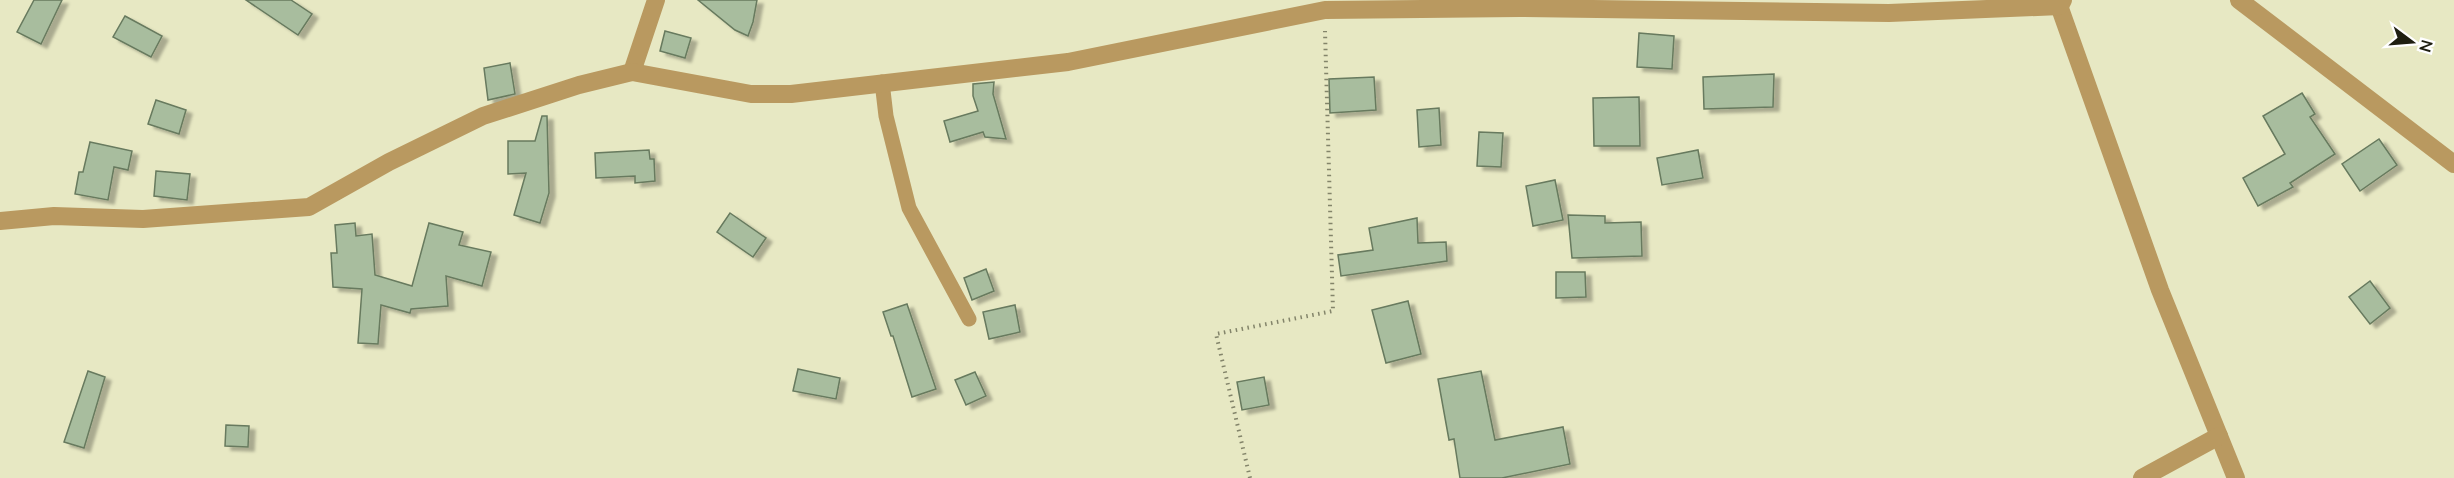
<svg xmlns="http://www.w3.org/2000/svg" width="2454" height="478" viewBox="0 0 2454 478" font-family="'Nunito Sans',sans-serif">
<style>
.building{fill:#a8bd9e;stroke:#677a5e;stroke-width:1.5;filter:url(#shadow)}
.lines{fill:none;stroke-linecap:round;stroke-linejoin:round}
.path{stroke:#83846a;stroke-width:4;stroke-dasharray:1.5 4.5;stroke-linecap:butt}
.lane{stroke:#b99960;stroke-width:15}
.street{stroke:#b99960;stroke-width:18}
</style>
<defs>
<filter id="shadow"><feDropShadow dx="6" dy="4" stdDeviation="1.5" flood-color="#0004"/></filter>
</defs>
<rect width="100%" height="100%" fill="#e7e8c3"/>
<!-- building -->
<g class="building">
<path d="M 34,0 L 62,0 L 41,44 L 17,32 Z"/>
<path d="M 246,0 L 291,0 L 312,14 L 298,35 Z"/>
<path d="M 698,0 L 757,0 L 753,22 L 748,36 L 735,30 Z"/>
<path d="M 125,16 L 162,36 L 151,57 L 113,37 Z"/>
<path d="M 665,31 L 691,38 L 685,58 L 660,51 Z"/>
<path d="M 1639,33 L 1674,36 L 1672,69 L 1637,67 Z"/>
<path d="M 510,63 L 515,94 L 488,100 L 484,68 Z"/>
<path d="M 1774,74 L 1773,107 L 1704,109 L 1703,77 Z"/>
<path d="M 1374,77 L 1376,110 L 1330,113 L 1329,79 Z"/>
<path d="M 994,82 L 993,94 L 1006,139 L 985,137 L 983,132 L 950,142 L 944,121 L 978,111 L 973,96 L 973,84 Z"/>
<path d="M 2302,93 L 2315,114 L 2310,117 L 2335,154 L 2290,183 L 2293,187 L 2258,206 L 2243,178 L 2285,154 L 2263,116 Z"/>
<path d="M 1639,97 L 1640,146 L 1594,146 L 1593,98 Z"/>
<path d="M 156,100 L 186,110 L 179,134 L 148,124 Z"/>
<path d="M 1439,108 L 1441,145 L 1419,147 L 1417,110 Z"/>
<path d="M 542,116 L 547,116 L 549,193 L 540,223 L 514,215 L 526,173 L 508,174 L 508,141 L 535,141 Z"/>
<path d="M 1479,132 L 1503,133 L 1501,167 L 1477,166 Z"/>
<path d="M 2379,139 L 2397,165 L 2360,191 L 2342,164 Z"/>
<path d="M 90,142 L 132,151 L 128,170 L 114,167 L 108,200 L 75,194 L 79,172 L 83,172 Z"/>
<path d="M 649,150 L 650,159 L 654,159 L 655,181 L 635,183 L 635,176 L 596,178 L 595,153 Z"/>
<path d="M 1698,150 L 1703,178 L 1662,185 L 1657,158 Z"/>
<path d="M 156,171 L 190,174 L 187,200 L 154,196 Z"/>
<path d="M 1555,180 L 1563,220 L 1533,226 L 1526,186 Z"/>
<path d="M 730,213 L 766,238 L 753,257 L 717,232 Z"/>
<path d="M 1568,215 L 1605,216 L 1605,223 L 1641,222 L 1642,256 L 1572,258 Z"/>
<path d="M 1417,218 L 1418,243 L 1446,242 L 1447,261 L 1341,276 L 1338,255 L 1373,250 L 1369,228 Z"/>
<path d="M 355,223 L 356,236 L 372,234 L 375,275 L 412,286 L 429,223 L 463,232 L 459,245 L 491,252 L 482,286 L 446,276 L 448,306 L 411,309 L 410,313 L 381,305 L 378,344 L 358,343 L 362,289 L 333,287 L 331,253 L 337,253 L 335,225 Z"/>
<path d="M 986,269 L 994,291 L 972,300 L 964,278 Z"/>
<path d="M 1556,272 L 1585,272 L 1586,297 L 1556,298 Z"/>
<path d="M 2370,281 L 2390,308 L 2370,324 L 2349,297 Z"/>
<path d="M 1408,301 L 1421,354 L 1386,363 L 1372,310 Z"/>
<path d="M 907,304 L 936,389 L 912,397 L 893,336 L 891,336 L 883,312 Z"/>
<path d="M 1015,305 L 1020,332 L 989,339 L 983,312 Z"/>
<path d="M 798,369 L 840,378 L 836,399 L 793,391 Z"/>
<path d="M 88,371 L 105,377 L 84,448 L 64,442 Z"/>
<path d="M 1481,371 L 1495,440 L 1563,427 L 1570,464 L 1502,478 L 1460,478 L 1454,439 L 1449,440 L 1438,379 Z"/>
<path d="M 975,372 L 986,396 L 966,405 L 955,380 Z"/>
<path d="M 1264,377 L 1269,405 L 1242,410 L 1237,382 Z"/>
<path d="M 226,425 L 249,426 L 248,447 L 225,446 Z"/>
</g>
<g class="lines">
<!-- path -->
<path class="path" d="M 1250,478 L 1216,334 L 1333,311 L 1325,31"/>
<!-- lane -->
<path class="lane" d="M 882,82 L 886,116 L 909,208 L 969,319"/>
<!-- street -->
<g class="street">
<path d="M 2057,0 L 2160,290 L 2236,478"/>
<path d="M 2239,0 L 2454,164"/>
<path d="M 632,72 L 656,0"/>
<path d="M 0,221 L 54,216 L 143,219 L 309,207 L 389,162 L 483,116 L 579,85 L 632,72 L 751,94 L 791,94 L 1068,62 L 1325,10 L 1519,8 L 1889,13 L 2060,6 L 2063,0"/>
<path d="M 2142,478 L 2219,436"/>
</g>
</g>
<!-- north arrow -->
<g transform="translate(2412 42) rotate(106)" stroke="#ffffff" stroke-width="4.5" paint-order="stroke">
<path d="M0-4.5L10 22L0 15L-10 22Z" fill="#1e1e10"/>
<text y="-9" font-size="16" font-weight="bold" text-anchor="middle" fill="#1e1e10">N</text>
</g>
</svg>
